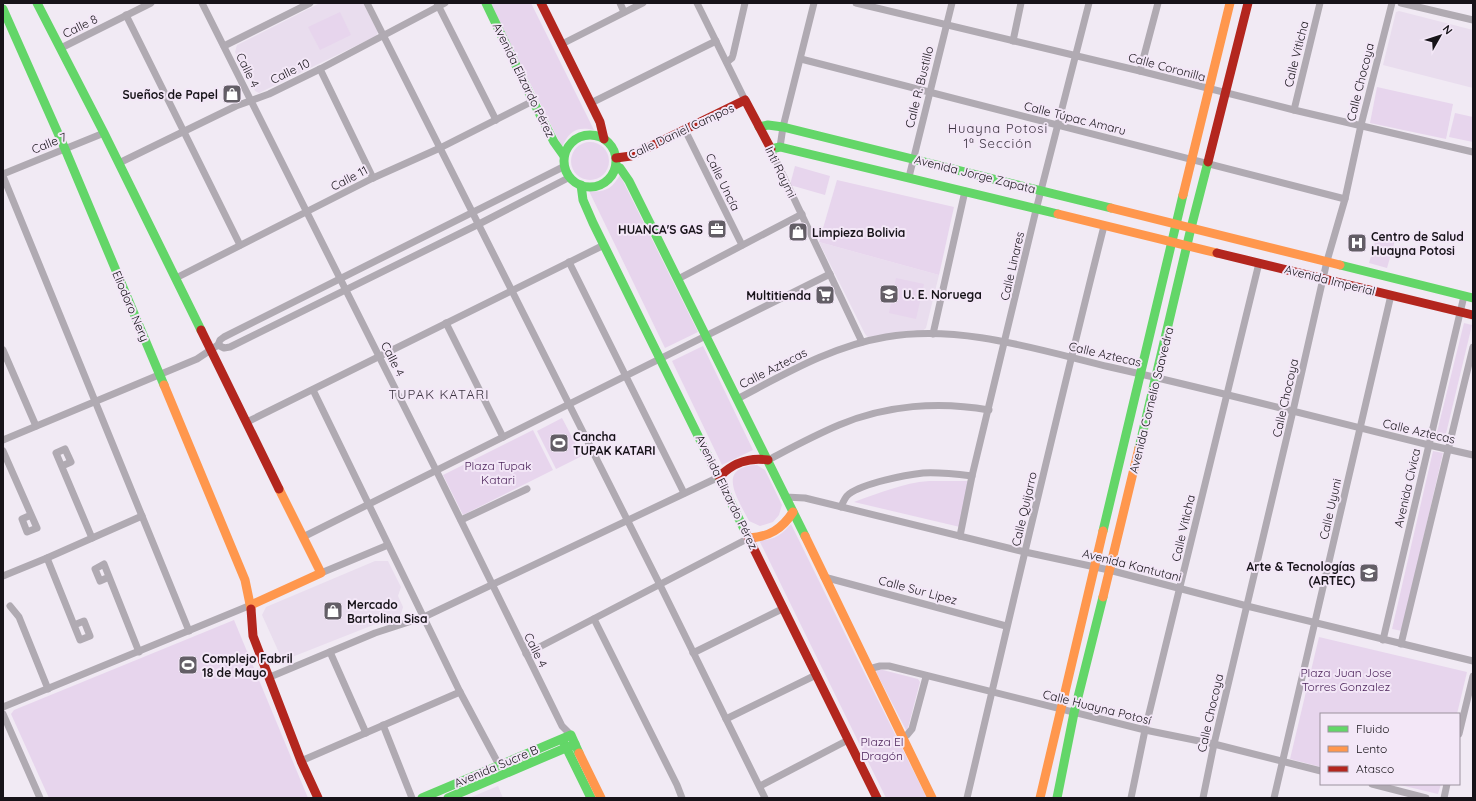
<svg xmlns="http://www.w3.org/2000/svg" width="1476" height="801" viewBox="0 0 1476 801" font-family="Quicksand,sans-serif">
<style>
.built{fill:#e9ddee}
.green{fill:#e7d5ed}
.lines{fill:none;stroke-linecap:round;stroke-linejoin:round}
.street{stroke:#b0aab2;stroke-width:7}
.fast{stroke:#63d668;stroke-width:9}
.slow{stroke:#ff974d;stroke-width:9}
.jam{stroke:#b3261e;stroke-width:9}
.labels{text-anchor:middle;dominant-baseline:central;stroke-width:4;stroke-linejoin:round;paint-order:stroke}
.street-label{font-size:12px;fill:#171319;stroke:#f3e7f7}
.poi-label{font-size:12px;font-weight:bold;fill:#171319;stroke:#f3e7f7;text-anchor:start}
.park-label{font-size:12px;fill:#481f57;stroke:#f3e7f7}
.neighbourhood-label{font-size:13px;letter-spacing:1px;fill:#3c3340;stroke:#f3e7f7}
</style>
<rect width="100%" height="100%" fill="#f1eaf4"/>
<!-- built -->
<g class="built">
<path d="M 320,3 L 363,3 L 378,32 L 376,36 L 259,93 L 255,91 L 235,52 L 237,45 Z"/>
<path d="M 1399,11 L 1473,30 L 1473,88 L 1383,65 L 1396,12 Z"/>
<path d="M 819,242 L 939,275 L 926,328 L 921,332 L 914,330 L 868,337 L 865,334 Z"/>
<path d="M 375,561 L 388,561 L 401,587 L 398,596 L 403,607 L 401,614 L 287,659 L 281,657 L 262,615 L 266,607 Z"/>
<path d="M 498,786 L 503,798 L 469,798 Z"/>
</g>
<!-- green -->
<g class="green">
<path d="M 490,3 L 531,3 L 594,130 C 577,126 569,131 562,147 Z"/>
<path d="M 340,12 L 351,35 L 320,50 L 308,27 Z"/>
<path d="M 1377,87 L 1453,104 L 1446,139 L 1370,123 Z"/>
<path d="M 1455,113 L 1473,117 L 1473,142 L 1449,137 Z"/>
<circle cx="590" cy="161" r="19"/>
<path d="M 795,166 L 830,176 L 825,195 L 790,185 Z"/>
<path d="M 620,175 L 698,332 L 665,348 L 589,191 C 604,193 612,189 620,175 Z"/>
<path d="M 837,180 L 954,207 L 939,275 L 819,242 Z"/>
<path d="M 1378,232 L 1396,237 L 1387,268 L 1369,263 Z"/>
<path d="M 896,278 L 924,284 L 916,319 L 889,313 Z"/>
<path d="M 1464,323 L 1472,325 L 1444,442 L 1435,440 Z"/>
<path d="M 703,346 L 753,450 L 722,465 L 672,361 Z"/>
<path d="M 562,418 L 582,456 L 556,469 L 537,431 Z"/>
<path d="M 533,430 L 553,470 L 463,515 L 443,475 Z"/>
<path d="M 1433,451 L 1443,453 L 1402,631 L 1392,629 Z"/>
<path d="M 757,465 L 765,470 L 782,505 L 779,515 L 773,522 L 760,526 L 749,521 C 738,499 715,467 757,465 Z"/>
<path d="M 929,481 L 969,481 L 960,527 L 854,502 C 879,493 903,483 929,481 Z"/>
<path d="M 791,524 L 856,656 L 927,798 L 886,798 L 759,540 C 774,541 782,534 791,524 Z"/>
<path d="M 234,620 L 308,798 L 49,798 L 11,714 L 14,710 Z"/>
<path d="M 1319,637 L 1467,672 L 1457,714 L 1321,714 L 1321,767 L 1290,759 Z"/>
<path d="M 879,669 L 918,679 L 920,682 L 907,732 L 876,672 Z"/>
<path d="M 1396,784 L 1441,784 L 1438,794 Z"/>
</g>
<g class="lines">
<!-- street -->
<g class="street">
<path d="M 202,3 L 436,470 L 562,726 L 571,735"/>
<path d="M 367,3 L 660,585 L 765,798"/>
<path d="M 437,3 L 496,120"/>
<path d="M 620,3 L 624,12"/>
<path d="M 697,3 L 745,100"/>
<path d="M 856,3 L 1140,71 L 1294,110 L 1473,152"/>
<path d="M 1401,3 L 1473,20"/>
<path d="M 126,15 L 240,245"/>
<path d="M 1013,41 L 1021,3"/>
<path d="M 562,44 L 643,3"/>
<path d="M 224,46 L 310,3"/>
<path d="M 61,48 L 151,3"/>
<path d="M 801,59 L 1345,199"/>
<path d="M 727,62 L 732,58 L 733,55 L 745,3"/>
<path d="M 320,69 L 373,178"/>
<path d="M 1140,71 L 1158,3"/>
<path d="M 591,103 L 716,41"/>
<path d="M 1294,110 L 1320,3"/>
<path d="M 685,130 L 742,245"/>
<path d="M 780,147 L 783,127 L 814,3"/>
<path d="M 771,150 L 862,342"/>
<path d="M 119,163 L 236,106 L 269,94 L 320,69 L 445,3"/>
<path d="M 3,174 L 104,133"/>
<path d="M 3,176 L 189,631"/>
<path d="M 909,177 L 952,3"/>
<path d="M 569,262 L 684,493"/>
<path d="M 176,278 L 373,178 L 440,148 L 533,101"/>
<path d="M 678,279 L 802,214"/>
<path d="M 446,323 L 503,437"/>
<path d="M 933,334 L 965,191"/>
<path d="M 218,345 L 224,348 L 230,347 L 479,224 L 570,177"/>
<path d="M 3,350 L 36,426"/>
<path d="M 313,390 L 460,692 L 499,765"/>
<path d="M 737,399 C 785,374 832,346 886,337 C 960,324 1039,350 1110,367 C 1217,391 1323,419 1429,445 L 1473,455"/>
<path d="M 247,422 L 604,245"/>
<path d="M 3,440 L 197,359 L 218,345 L 220,340 L 224,337 L 565,166"/>
<path d="M 3,451 L 37,528 L 27,532 L 22,519 L 31,515"/>
<path d="M 768,460 C 791,448 815,435 839,425 C 886,405 939,401 989,410"/>
<path d="M 62,466 L 71,462 L 65,449 L 56,453 L 92,538"/>
<path d="M 785,497 L 805,498 L 1025,552 L 1109,570 L 1247,606 L 1473,661"/>
<path d="M 841,507 C 843,502 845,497 849,494 C 864,483 905,475 923,473 C 940,472 956,474 972,476"/>
<path d="M 461,520 L 527,489"/>
<path d="M 960,536 L 972,476 L 1036,210 L 1089,3"/>
<path d="M 303,537 L 830,274"/>
<path d="M 47,558 L 80,640 L 90,636 L 84,621 L 74,625"/>
<path d="M 321,573 L 388,545"/>
<path d="M 3,576 L 47,558 L 142,516"/>
<path d="M 109,577 L 100,581 L 95,569 L 104,564 L 139,652"/>
<path d="M 824,577 L 1006,626"/>
<path d="M 10,606 L 19,617 L 48,689"/>
<path d="M 594,619 L 677,785 L 682,798"/>
<path d="M 1383,640 L 1464,296"/>
<path d="M 1401,644 L 1473,347"/>
<path d="M 330,652 L 366,733"/>
<path d="M 693,653 L 784,608"/>
<path d="M 526,654 L 749,538"/>
<path d="M 869,669 L 880,666 L 889,666 L 1145,730 L 1214,744 L 1321,771"/>
<path d="M 270,677 L 375,633 L 424,617 L 719,477"/>
<path d="M 3,707 L 251,605"/>
<path d="M 3,714 L 40,798"/>
<path d="M 726,719 L 816,675"/>
<path d="M 383,725 L 412,798"/>
<path d="M 1459,734 L 1473,676"/>
<path d="M 902,738 L 907,735 L 912,729 L 926,677"/>
<path d="M 301,761 L 460,692"/>
<path d="M 1372,784 L 1426,798"/>
<path d="M 760,786 L 848,740"/>
<path d="M 967,798 C 1012,607 1056,416 1104,226"/>
<path d="M 1131,798 L 1145,730 L 1259,263"/>
<path d="M 1203,798 L 1214,744 L 1293,411 L 1327,261 L 1345,199 L 1361,125 L 1392,3"/>
<path d="M 1274,798 L 1391,295"/>
<path d="M 1444,798 L 1447,784"/>
</g>
<!-- fast -->
<g class="fast">
<path d="M 37,3 L 104,133 L 201,330"/>
<path d="M 486,3 L 533,101 L 554,142 L 564,156"/>
<path d="M 3,9 L 65,149 L 164,385"/>
<path d="M 759,127 L 768,125 L 783,127 L 1111,208"/>
<circle cx="590" cy="161" r="26"/>
<path d="M 771,149 L 780,147 L 1058,214"/>
<path d="M 616,166 L 620,168 L 629,181 L 805,536"/>
<path d="M 581,185 L 583,200 L 593,223 L 746,533"/>
<path d="M 1340,265 L 1473,298"/>
<path d="M 1139,448 L 1191,228 L 1208,162"/>
<path d="M 1103,531 L 1183,195"/>
<path d="M 564,743 L 591,798"/>
<path d="M 422,798 L 571,735 L 579,753"/>
<path d="M 448,798 L 575,744"/>
<path d="M 1057,798 L 1074,713 L 1103,597"/>
</g>
<!-- slow -->
<g class="slow">
<path d="M 1183,195 L 1230,3"/>
<path d="M 1111,208 L 1340,265"/>
<path d="M 1058,214 L 1217,253"/>
<path d="M 164,385 L 245,580 L 251,609"/>
<path d="M 805,536 L 932,798"/>
<path d="M 749,538 C 769,537 782,529 793,512"/>
<path d="M 1103,597 L 1139,448"/>
<path d="M 251,605 L 321,573 L 279,489"/>
<path d="M 579,753 L 601,798"/>
<path d="M 1040,798 L 1103,531"/>
</g>
<!-- jam -->
<g class="jam">
<path d="M 541,3 L 600,122 L 604,139"/>
<path d="M 616,158 L 631,156 L 745,100 L 771,149"/>
<path d="M 1208,162 L 1248,3"/>
<path d="M 1217,253 L 1473,315"/>
<path d="M 201,330 L 279,489"/>
<path d="M 719,477 C 733,463 748,457 768,460"/>
<path d="M 746,533 L 877,798"/>
<path d="M 251,609 L 253,636 L 301,761 L 318,798"/>
</g>
</g>
<!-- icons -->
<defs>
<symbol id="shop-square" viewBox="-11 -11 22 22"><rect x="-9" y="-9" width="18" height="18" rx="4" fill="#635e66" stroke="#f3e7f7"/><path d="M-5-2.5h2.3a2.7 3.5 0 0 1 5.4 0H5L5.5 6h-11ZM-1.5-2.5h3a1.5 2.3 0 0 0-3 0Z" fill="#fff"/></symbol>
<symbol id="office-square" viewBox="-11 -11 22 22"><rect x="-9" y="-9" width="18" height="18" rx="4" fill="#635e66" stroke="#f3e7f7"/><path d="M-6-3h4V-5.5h4V-3h4V5H-6ZM-1-4.5V-3h2v-1.5ZM-6 0V1H6V0Z" fill="#fff"/></symbol>
<symbol id="hospital-square" viewBox="-11 -11 22 22"><rect x="-9" y="-9" width="18" height="18" rx="4" fill="#635e66" stroke="#f3e7f7"/><path d="M-5-5h3v3.5h4V-5h3V5h-3V1.5h-4V5h-3Z" fill="#fff"/></symbol>
<symbol id="school-square" viewBox="-11 -11 22 22"><rect x="-9" y="-9" width="18" height="18" rx="4" fill="#635e66" stroke="#f3e7f7"/><path d="M0-5L7-2L0 1L-7-2ZM-4 1L0 2.5L4 1V4Q0 6-4 4Z" fill="#fff"/></symbol>
<symbol id="supermarket-square" viewBox="-11 -11 22 22"><rect x="-9" y="-9" width="18" height="18" rx="4" fill="#635e66" stroke="#f3e7f7"/><path d="M-6-5.5h2.5l.6 2H6L4.5 2H-2.5L-4.4-4H-6ZM-1.5 3.2a1.3 1.3 0 1 0 .1 0ZM3 3.2a1.3 1.3 0 1 0 .1 0Z" fill="#fff"/></symbol>
<symbol id="stadium-square" viewBox="-11 -11 22 22"><rect x="-9" y="-9" width="18" height="18" rx="4" fill="#635e66" stroke="#f3e7f7"/><path d="M0-5a6.5 5 0 1 0 0 10a6.5 5 0 1 0 0-10ZM-3.5-1.8h7v3.6h-7Z" fill="#fff"/></symbol>
<symbol id="university-square" viewBox="-11 -11 22 22"><rect x="-9" y="-9" width="18" height="18" rx="4" fill="#635e66" stroke="#f3e7f7"/><path d="M0-5L7-2L0 1L-7-2ZM-4 1L0 2.5L4 1V4Q0 6-4 4Z" fill="#fff"/></symbol>
</defs>
<g fill-rule="evenodd">
<use href="#shop-square" x="221" y="83" width="22" height="22"/>
<use href="#office-square" x="706" y="218" width="22" height="22"/>
<use href="#shop-square" x="787" y="221" width="22" height="22"/>
<use href="#hospital-square" x="1346" y="232" width="22" height="22"/>
<use href="#school-square" x="878" y="283" width="22" height="22"/>
<use href="#supermarket-square" x="814" y="284" width="22" height="22"/>
<use href="#stadium-square" x="548" y="432" width="22" height="22"/>
<use href="#university-square" x="1358" y="562" width="22" height="22"/>
<use href="#shop-square" x="322" y="600" width="22" height="22"/>
<use href="#stadium-square" x="177" y="654" width="22" height="22"/>
</g>
<g class="labels">
<!-- street labels -->
<g class="street-label">
<text transform="translate(80 26) rotate(-26)">Calle 8</text>
<text transform="translate(1296 54) rotate(-76)">Calle Viticha</text>
<text transform="translate(1167 67) rotate(15)">Calle Coronilla</text>
<text transform="translate(248 70) rotate(64)">Calle 4</text>
<text transform="translate(290 71) rotate(-26)">Calle 10</text>
<text transform="translate(524 80) rotate(64)">Avenida Elizardo Pérez</text>
<text transform="translate(1360 82) rotate(-76)">Calle Chocoya</text>
<text transform="translate(919 87) rotate(-76)">Calle R. Bustillo</text>
<text transform="translate(1075 118) rotate(14)">Calle Túpac Amaru</text>
<text transform="translate(681 131) rotate(-25)">Calle Daniel Campos</text>
<text transform="translate(49 143) rotate(-22)">Calle 7</text>
<text transform="translate(781 172) rotate(64)">Inti Raymi</text>
<text transform="translate(975 174) rotate(14)">Avenida Jorge Zapata</text>
<text transform="translate(349 178) rotate(-27)">Calle 11</text>
<text transform="translate(723 182) rotate(64)">Calle Uncía</text>
<text transform="translate(1012 266) rotate(-77)">Calle Linares</text>
<text transform="translate(1330 280) rotate(14)">Avenida Imperial</text>
<text transform="translate(131 306) rotate(67)">Eliodoro Nery</text>
<text transform="translate(1105 354) rotate(13)">Calle Aztecas</text>
<text transform="translate(393 359) rotate(63)">Calle 4</text>
<text transform="translate(773 368) rotate(-27)">Calle Aztecas</text>
<text transform="translate(1285 398) rotate(-77)">Calle Chocoya</text>
<text transform="translate(1151 400) rotate(-76)">Avenida Cornelio Saavedra</text>
<text transform="translate(1419 431) rotate(13)">Calle Aztecas</text>
<text transform="translate(1407 488) rotate(-77)">Avenida Cívica</text>
<text transform="translate(727 492) rotate(64)">Avenida Elizardo Pérez</text>
<text transform="translate(1024 509) rotate(-77)">Calle Quijarro</text>
<text transform="translate(1330 509) rotate(-77)">Calle Uyuni</text>
<text transform="translate(1183 528) rotate(-77)">Calle Viticha</text>
<text transform="translate(1132 565) rotate(14)">Avenida Kantutani</text>
<text transform="translate(918 590) rotate(15)">Calle Sur Lipez</text>
<text transform="translate(536 650) rotate(64)">Calle 4</text>
<text transform="translate(1097 707) rotate(14)">Calle Huayna Potosí</text>
<text transform="translate(1210 713) rotate(-77)">Calle Chocoya</text>
<text transform="translate(496 766) rotate(-23)">Avenida Sucre B</text>
</g>
<!-- poi labels -->
<g class="poi-label">
<text x="218" y="94" text-anchor="end">Sueños de Papel</text>
<text x="703" y="229" text-anchor="end">HUANCA'S GAS</text>
<text x="812" y="232">Limpieza Bolivia</text>
<text x="1371" y="236">Centro de Salud<tspan x="1371" dy="14">Huayna Potosi</tspan></text>
<text x="903" y="294">U. E. Noruega</text>
<text x="811" y="295" text-anchor="end">Multitienda</text>
<text x="573" y="436">Cancha<tspan x="573" dy="14">TUPAK KATARI</tspan></text>
<text x="1355" y="566" text-anchor="end">Arte &amp; Tecnologías<tspan x="1355" dy="14">(ARTEC)</tspan></text>
<text x="347" y="604">Mercado<tspan x="347" dy="14">Bartolina Sisa</tspan></text>
<text x="202" y="658">Complejo Fabril<tspan x="202" dy="14">18 de Mayo</tspan></text>
</g>
<!-- park labels -->
<g class="park-label">
<text x="498" y="465">Plaza Tupak<tspan x="498" dy="14">Katari</tspan></text>
<text x="1346" y="672">Plaza Juan Jose<tspan x="1346" dy="14">Torres Gonzalez</tspan></text>
<text x="882" y="741">Plaza El<tspan x="882" dy="14">Dragón</tspan></text>
</g>
<!-- neighbourhood labels -->
<g class="neighbourhood-label">
<text x="998" y="128">Huayna Potosi<tspan x="998" dy="15">1ª Sección</tspan></text>
<text x="439" y="394">TUPAK KATARI</text>
</g>
</g>
<!-- border -->
<rect width="1476" height="801" fill="none" stroke="#171319" stroke-width="8"/>
<!-- legend -->
<rect x="1320" y="713" width="140" height="72" fill="#f3e7f7" stroke="#9b929e"/>
<rect x="1328" y="726" width="20" height="6" fill="#63d668" stroke="#9b929e"/>
<text x="1356" y="733" font-size="12" fill="#171319">Fluido</text>
<rect x="1328" y="746" width="20" height="6" fill="#ff974d" stroke="#9b929e"/>
<text x="1356" y="753" font-size="12" fill="#171319">Lento</text>
<rect x="1328" y="766" width="20" height="6" fill="#b3261e" stroke="#9b929e"/>
<text x="1356" y="773" font-size="12" fill="#171319">Atasco</text>
<!-- north arrow -->
<g transform="translate(1440 36) rotate(51)" stroke="#f3e7f7" stroke-width="3" paint-order="stroke">
<path d="M0-3L7 15L0 10L-7 15Z" fill="#171319"/>
<text y="-6" font-size="11" font-weight="bold" text-anchor="middle" fill="#171319">N</text>
</g>
</svg>
